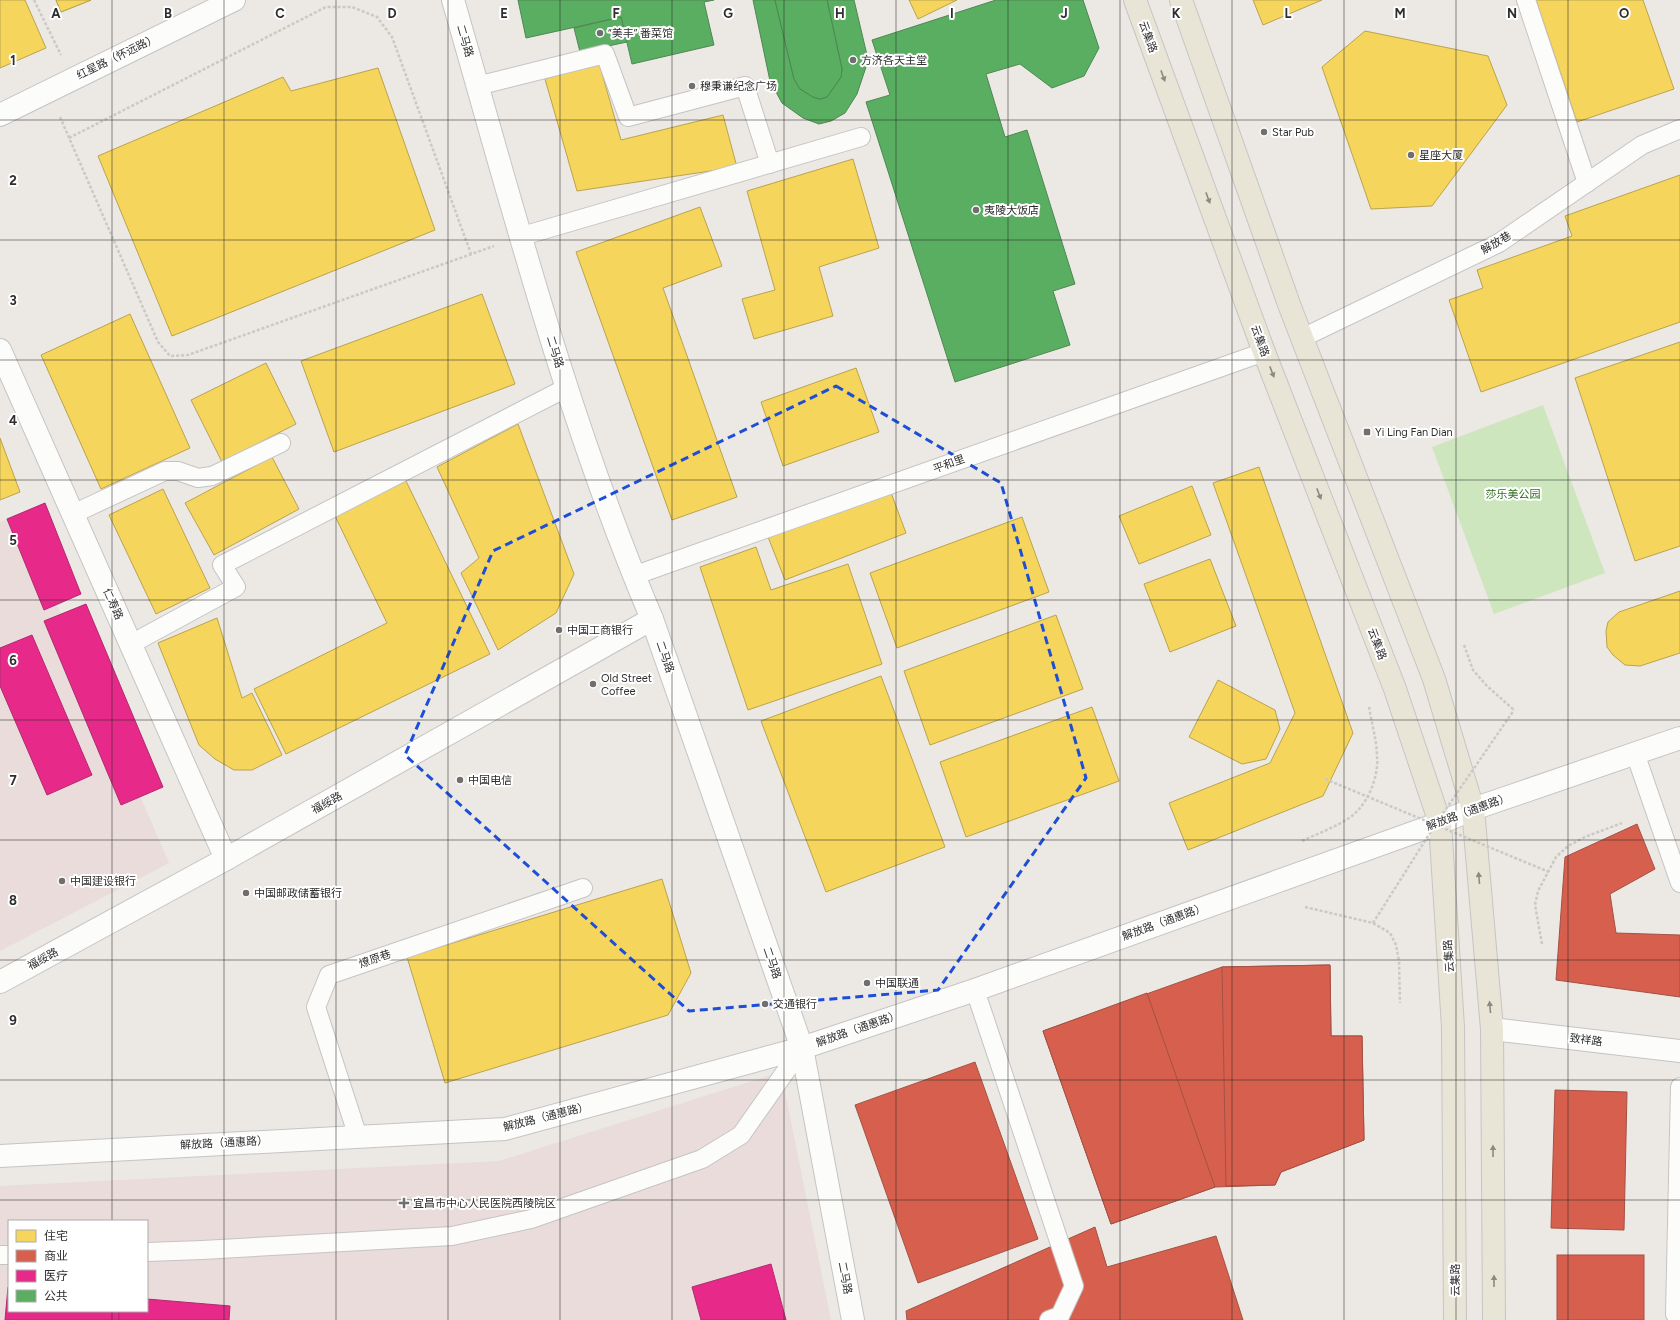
<svg xmlns="http://www.w3.org/2000/svg" width="1680" height="1320" viewBox="0 0 1680 1320" font-family="Figtree,'Noto Sans SC',sans-serif">
<style>
.medical{fill:#e9dcdb;fill-rule:evenodd}
.green{fill:#cee6be}
.homes{fill:#f6d55c;stroke:#baa34e}
.shops{fill:#d6604d;stroke:#a45144}
.health{fill:#e7298a;stroke:#b02a6e}
.public{fill:#5aae61;stroke:#4d8852}
.lines{fill:none;stroke-linecap:round;stroke-linejoin:round}
.service-casing{stroke:#c5c4c5;stroke-width:20}
.minor-casing{stroke:#c5c4c5;stroke-width:24}
.tertiary-casing{stroke:#c5c4c5;stroke-width:24}
.primary-casing{stroke:#c6c5c4;stroke-width:24}
.path{stroke:#c9c9c8;stroke-width:2.5;stroke-dasharray:3 2;stroke-linecap:butt}
.service{stroke:#fcfcfb;stroke-width:18}
.minor{stroke:#fcfcfb;stroke-width:22}
.tertiary{stroke:#fcfcfb;stroke-width:22}
.primary{stroke:#e8e4d6;stroke-width:22}
.path-bridge{stroke:#c9c9c8;stroke-width:2.5;stroke-dasharray:3 2;stroke-linecap:butt}
.oneway{fill:#8b8982}
.marked{fill:none;stroke:#1d4ed8;stroke-width:3;stroke-dasharray:8 5;stroke-linejoin:round}
.grid{fill:none;stroke:#2e2e2e;stroke-width:1;stroke-opacity:0.55}
.poi-dot{fill:#706f6e;stroke:#fff;stroke-width:1.5}
.labels{text-anchor:middle;dominant-baseline:central;stroke-width:4;stroke-linejoin:round;paint-order:stroke}
.poi-label{font-size:11px;fill:#2e2e2e;stroke:#fff;text-anchor:start}
.street-label{font-size:11px;fill:#2e2e2e;stroke:#fff}
.park-label{font-size:11px;fill:#2c6e1b;stroke:#fff}
.grid-label{font-size:13px;text-anchor:middle;font-weight:bold;fill:#2e2e2e;stroke:#fff;stroke-width:4;stroke-linejoin:round;paint-order:stroke}
</style>
<rect width="100%" height="100%" fill="#ece8e4"/>
<!-- medical -->
<g class="medical">
<path d="M 18,515 L 169,863 L 0,951 L 0,522 Z"/>
<path d="M 781,1072 L 831,1320 L 0,1320 L 0,1186 L 499,1161 ZM 9,1221 L 147,1221 L 147,1311 L 9,1311 Z"/>
</g>
<!-- green -->
<path class="green" d="M 1543,405 L 1605,573 L 1494,614 L 1432,447 Z"/>
<!-- homes -->
<g class="homes">
<path d="M 0,0 L 25,0 L 46,48 L 0,68 Z"/>
<path d="M 56,0 L 91,0 L 61,12 Z"/>
<path d="M 56,0 L 91,0 L 61,12 Z"/>
<path d="M 909,0 L 957,0 L 918,19 Z"/>
<path d="M 1253,0 L 1322,0 L 1263,25 Z"/>
<path d="M 1536,0 L 1643,0 L 1674,89 L 1577,122 Z"/>
<path d="M 1365,31 L 1488,56 L 1507,105 L 1432,206 L 1371,209 L 1322,67 Z"/>
<path d="M 599,63 L 621,140 L 723,115 L 737,167 L 577,191 L 545,79 Z"/>
<path d="M 378,68 L 435,230 L 172,336 L 98,156 L 283,77 L 291,91 Z"/>
<path d="M 853,159 L 879,248 L 819,267 L 833,316 L 754,339 L 742,299 L 775,290 L 747,191 Z"/>
<path d="M 1680,175 L 1680,322 L 1481,392 L 1449,300 L 1483,288 L 1477,270 L 1572,236 L 1565,216 Z"/>
<path d="M 700,207 L 722,266 L 663,288 L 737,497 L 672,520 L 576,252 Z"/>
<path d="M 482,294 L 515,384 L 334,452 L 301,361 Z"/>
<path d="M 130,314 L 190,448 L 101,489 L 41,355 Z"/>
<path d="M 1680,342 L 1680,546 L 1635,561 L 1575,378 Z"/>
<path d="M 266,363 L 296,424 L 222,462 L 191,400 Z"/>
<path d="M 856,368 L 879,432 L 783,466 L 761,402 Z"/>
<path d="M 518,424 L 574,574 L 556,613 L 498,650 L 461,573 L 479,558 L 437,467 Z"/>
<path d="M 0,438 L 20,492 L 0,500 Z"/>
<path d="M 272,457 L 299,509 L 214,555 L 185,503 Z"/>
<path d="M 1259,467 L 1353,733 L 1323,796 L 1188,850 L 1169,803 L 1270,763 L 1295,713 L 1213,483 Z"/>
<path d="M 406,481 L 490,654 L 286,754 L 254,689 L 387,623 L 335,516 Z"/>
<path d="M 1192,486 L 1211,535 L 1139,564 L 1119,516 Z"/>
<path d="M 163,489 L 210,588 L 156,614 L 109,515 Z"/>
<path d="M 890,490 L 906,533 L 785,580 L 768,537 Z"/>
<path d="M 1022,517 L 1049,592 L 897,648 L 870,573 Z"/>
<path d="M 756,547 L 771,590 L 848,564 L 882,664 L 748,710 L 700,567 Z"/>
<path d="M 1210,559 L 1236,626 L 1170,652 L 1144,584 Z"/>
<path d="M 1680,591 L 1680,653 L 1640,666 L 1625,665 L 1613,655 L 1607,647 L 1606,631 L 1608,622 L 1619,612 Z"/>
<path d="M 1056,615 L 1083,689 L 930,745 L 904,671 Z"/>
<path d="M 217,618 L 242,698 L 252,693 L 282,755 L 252,770 L 234,770 L 215,759 L 199,745 L 158,643 Z"/>
<path d="M 881,676 L 945,847 L 826,892 L 761,721 Z"/>
<path d="M 1218,680 L 1275,710 L 1280,729 L 1266,759 L 1242,764 L 1189,737 Z"/>
<path d="M 1092,707 L 1119,781 L 966,837 L 940,762 Z"/>
<path d="M 662,879 L 691,973 L 668,1015 L 445,1083 L 407,957 Z"/>
</g>
<!-- shops -->
<g class="shops">
<path d="M 1637,824 L 1655,869 L 1610,894 L 1616,933 L 1680,935 L 1680,997 L 1556,980 L 1565,857 Z"/>
<path d="M 1330,965 L 1331,1036 L 1362,1036 L 1364,1140 L 1281,1172 L 1275,1185 L 1215,1187 L 1111,1224 L 1043,1031 L 1222,967 Z"/>
<path d="M 1330,965 L 1331,1036 L 1362,1036 L 1364,1140 L 1281,1172 L 1275,1185 L 1226,1186 L 1222,967 Z"/>
<path d="M 1147,993 L 1215,1187 L 1111,1224 L 1043,1031 Z"/>
<path d="M 975,1062 L 1038,1239 L 918,1283 L 855,1105 Z"/>
<path d="M 1555,1090 L 1627,1092 L 1624,1230 L 1551,1228 Z"/>
<path d="M 1095,1227 L 1107,1267 L 1216,1236 L 1243,1320 L 907,1320 L 906,1311 Z"/>
<rect x="1557" y="1255" width="87" height="65"/>
</g>
<!-- health -->
<g class="health">
<path d="M 45,503 L 81,594 L 44,610 L 7,519 Z"/>
<path d="M 86,604 L 163,787 L 121,805 L 44,621 Z"/>
<path d="M 32,635 L 92,775 L 47,795 L 0,686 L 0,648 Z"/>
<path d="M 771,1264 L 786,1320 L 701,1320 L 692,1287 Z"/>
<path d="M 8,1287 L 9,1287 L 9,1311 L 119,1311 L 119,1320 L 5,1320 Z"/>
<path d="M 147,1299 L 230,1306 L 229,1320 L 119,1320 L 119,1311 L 147,1311 Z"/>
</g>
<!-- public -->
<g class="public">
<path d="M 518,0 L 714,0 L 704,2 L 714,45 L 632,64 L 621,17 L 526,38 Z"/>
<path d="M 753,0 L 775,0 L 794,79 L 800,89 L 813,97 L 820,99 L 827,97 L 841,77 L 842,69 L 827,0 L 854,0 L 867,55 L 866,67 L 857,94 L 845,113 L 831,121 L 819,124 L 803,118 L 782,103 L 770,81 Z"/>
<path d="M 775,0 L 827,0 L 842,69 L 841,77 L 827,97 L 820,99 L 813,97 L 800,89 L 794,79 Z"/>
<path d="M 996,0 L 1083,0 L 1099,48 L 1084,76 L 1052,88 L 1020,64 L 986,74 L 1005,137 L 1027,130 L 1075,284 L 1053,291 L 1070,345 L 955,382 L 866,102 L 890,95 L 872,40 Z"/>
<path d="M 621,17 L 627,42 L 580,52 L 574,28 Z"/>
</g>
<g class="lines">
<defs>
<g id="service">
<path d="M 1526,0 L 1587,183"/>
<path d="M 477,86 L 605,54 L 628,117 L 745,86 L 770,164"/>
<path d="M 519,237 L 861,137"/>
<path d="M 1302,338 L 1499,243 L 1642,145 L 1680,129"/>
<path d="M 73,514 L 165,471 L 178,471 L 198,478 L 212,476 L 281,443"/>
<path d="M 633,576 L 1264,352"/>
<path d="M 131,644 L 236,587 L 222,565 L 566,388"/>
<path d="M 1635,753 L 1680,883"/>
<path d="M 975,990 L 1074,1286 L 1060,1316 L 1049,1320"/>
<path d="M 1680,1087 L 1675,1314 L 1680,1317"/>
<path d="M 358,1137 L 316,1007 L 329,975 L 583,888"/>
<path d="M 147,1252 L 202,1250 L 452,1236 L 531,1219 L 702,1159 L 741,1135 L 802,1048"/>
<path d="M 0,1255 L 9,1255"/>
</g>
<g id="minor">
<path d="M 0,350 L 226,859"/>
<path d="M 0,982 L 226,859 L 652,619"/>
<path d="M 1492,1029 L 1680,1051"/>
</g>
<g id="tertiary">
<path d="M 453,0 C 513,208 567,419 652,619 L 802,1048 L 853,1320"/>
<path d="M 0,115 L 234,0"/>
<path d="M 0,1156 L 505,1129 L 802,1048 L 975,990 L 1440,823 L 1473,809 L 1680,738"/>
</g>
<g id="primary">
<path d="M 1135,0 L 1264,352 L 1395,689 L 1440,823 L 1453,1027 L 1455,1320"/>
<path d="M 1181,0 L 1290,307 L 1434,679 L 1473,809 L 1492,1029 L 1494,1320"/>
</g>
</defs>
<!-- service casing -->
<use href="#service" class="service-casing"/>
<!-- minor casing -->
<use href="#minor" class="minor-casing"/>
<!-- tertiary casing -->
<use href="#tertiary" class="tertiary-casing"/>
<!-- primary casing -->
<use href="#primary" class="primary-casing"/>
<!-- path -->
<g class="path">
<path d="M 34,0 L 61,55"/>
<path d="M 60,117 L 158,342 L 170,356 L 188,355 L 494,246"/>
<path d="M 69,138 L 326,7 L 352,7 L 377,17 L 392,37 L 471,254"/>
<path d="M 1464,645 L 1473,670 L 1487,686 L 1514,710"/>
<path d="M 1302,841 C 1317,834 1333,828 1346,820 C 1366,809 1379,778 1377,757 C 1377,740 1371,722 1369,706"/>
<path d="M 1305,907 L 1373,923 L 1390,933 L 1396,945 L 1399,961 L 1400,1003"/>
<path d="M 1542,944 L 1535,905 L 1538,891 L 1556,857 L 1568,846 L 1585,837 L 1622,823"/>
</g>
<!-- service -->
<use href="#service" class="service"/>
<!-- minor -->
<use href="#minor" class="minor"/>
<!-- tertiary -->
<use href="#tertiary" class="tertiary"/>
<!-- primary -->
<use href="#primary" class="primary"/>
<!-- path-bridge -->
<g class="path-bridge">
<path d="M 1325,779 L 1549,872"/>
<path d="M 1373,923 L 1435,825 L 1514,710"/>
</g>
</g>
<!-- one-way arrows -->
<defs><path id="oneway-solid" d="M-6-.8H1V-3.2L6.5 0L1 3.2V.8H-6Z"/></defs>
<g class="oneway">
<use href="#oneway-solid" transform="translate(1163 76) rotate(70)"/>
<use href="#oneway-solid" transform="translate(1208 198) rotate(70)"/>
<use href="#oneway-solid" transform="translate(1272 372) rotate(69)"/>
<use href="#oneway-solid" transform="translate(1319 494) rotate(69)"/>
<use href="#oneway-solid" transform="translate(1479 878) rotate(-95)"/>
<use href="#oneway-solid" transform="translate(1490 1007) rotate(-95)"/>
<use href="#oneway-solid" transform="translate(1493 1151) rotate(-90)"/>
<use href="#oneway-solid" transform="translate(1494 1281) rotate(-90)"/>
</g>
<!-- marked area -->
<path class="marked" d="M 836,386 L 1001,483 L 1086,778 L 938,990 L 689,1011 L 405,755 L 493,551 Z"/>
<!-- grid -->
<path class="grid" d="M 112,0 L 112,1221M 224,0 L 224,1320M 336,0 L 336,1320M 448,0 L 448,1320M 560,0 L 560,1320M 672,0 L 672,1320M 784,0 L 784,1320M 896,0 L 896,1320M 1008,0 L 1008,1320M 1120,0 L 1120,1320M 1232,0 L 1232,1320M 1344,0 L 1344,1320M 1456,0 L 1456,1320M 1568,0 L 1568,1320M 0,120 L 1680,120M 0,240 L 1680,240M 0,360 L 1680,360M 0,480 L 1680,480M 0,600 L 1680,600M 0,720 L 1680,720M 0,840 L 1680,840M 0,960 L 1680,960M 0,1080 L 1680,1080M 0,1200 L 1680,1200M 112,1311 L 112,1320"/>
<!-- markers -->
<g class="poi-dot">
<circle cx="600" cy="33" r="4"/>
<circle cx="853" cy="60" r="4"/>
<circle cx="692" cy="86" r="4"/>
<circle cx="1264" cy="132" r="4"/>
<circle cx="1411" cy="155" r="4"/>
<circle cx="976" cy="210" r="4"/>
<rect x="1363" y="428" width="8" height="8" rx="2"/>
<circle cx="559" cy="630" r="4"/>
<circle cx="593" cy="684" r="4"/>
<circle cx="460" cy="780" r="4"/>
<circle cx="62" cy="881" r="4"/>
<circle cx="246" cy="893" r="4"/>
<circle cx="867" cy="983" r="4"/>
<circle cx="765" cy="1004" r="4"/>
<path d="M402 1197h4v4h4v4h-4v4h-4v-4h-4v-4h4z"/>
</g>
<g class="labels">
<!-- poi labels -->
<g class="poi-label">
<text x="608" y="33">“美丰” 番菜馆</text>
<text x="861" y="60">方济各天主堂</text>
<text x="700" y="86">穆秉谦纪念广场</text>
<text x="1272" y="132">Star Pub</text>
<text x="1419" y="155">星座大厦</text>
<text x="984" y="210">夷陵大饭店</text>
<text x="1375" y="432">Yi Ling Fan Dian</text>
<text x="567" y="630">中国工商银行</text>
<text x="601" y="678">Old Street<tspan x="601" dy="13">Coffee</tspan></text>
<text x="468" y="780">中国电信</text>
<text x="70" y="881">中国建设银行</text>
<text x="254" y="893">中国邮政储蓄银行</text>
<text x="875" y="983">中国联通</text>
<text x="773" y="1004">交通银行</text>
<text x="413" y="1203">宜昌市中心人民医院西陵院区</text>
</g>
<!-- street labels -->
<g class="street-label">
<text transform="translate(1148 37) rotate(70)">云集路</text>
<text transform="translate(465 41) rotate(74)">二马路</text>
<text transform="translate(117 57) rotate(-26)">红星路（怀远路）</text>
<text transform="translate(1496 243) rotate(-30)">解放巷</text>
<text transform="translate(1260 341) rotate(70)">云集路</text>
<text transform="translate(555 352) rotate(73)">二马路</text>
<text transform="translate(949 464) rotate(-20)">平和里</text>
<text transform="translate(113 604) rotate(66)">仁寿路</text>
<text transform="translate(1377 644) rotate(69)">云集路</text>
<text transform="translate(665 657) rotate(71)">二马路</text>
<text transform="translate(327 803) rotate(-29)">福绥路</text>
<text transform="translate(1468 812) rotate(-20)">解放路（通惠路）</text>
<text transform="translate(1164 922) rotate(-20)">解放路（通惠路）</text>
<text transform="translate(1449 956) rotate(-94)">云集路</text>
<text transform="translate(43 959) rotate(-29)">福绥路</text>
<text transform="translate(375 959) rotate(-19)">燎原巷</text>
<text transform="translate(772 963) rotate(71)">二马路</text>
<text transform="translate(858 1029) rotate(-19)">解放路（通惠路）</text>
<text transform="translate(1586 1040) rotate(7)">致祥路</text>
<text transform="translate(546 1117) rotate(-14)">解放路（通惠路）</text>
<text transform="translate(224 1143) rotate(-3)">解放路（通惠路）</text>
<text transform="translate(845 1278) rotate(79)">二马路</text>
<text transform="translate(1455 1280) rotate(-90)">云集路</text>
</g>
<!-- park labels -->
<g class="park-label">
<text x="1513" y="494">莎乐美公园</text>
</g>
</g>
<g class="grid-label">
<text x="56" y="18">A</text>
<text x="168" y="18">B</text>
<text x="280" y="18">C</text>
<text x="392" y="18">D</text>
<text x="504" y="18">E</text>
<text x="616" y="18">F</text>
<text x="728" y="18">G</text>
<text x="840" y="18">H</text>
<text x="952" y="18">I</text>
<text x="1064" y="18">J</text>
<text x="1176" y="18">K</text>
<text x="1288" y="18">L</text>
<text x="1400" y="18">M</text>
<text x="1512" y="18">N</text>
<text x="1624" y="18">O</text>
<text x="13" y="65">1</text>
<text x="13" y="185">2</text>
<text x="13" y="305">3</text>
<text x="13" y="425">4</text>
<text x="13" y="545">5</text>
<text x="13" y="665">6</text>
<text x="13" y="785">7</text>
<text x="13" y="905">8</text>
<text x="13" y="1025">9</text>
</g>
<!-- legend -->
<rect x="8" y="1220" width="140" height="92" fill="#ffffff" stroke="#ababab"/>
<rect x="16" y="1230" width="20" height="12" fill="#f6d55c" stroke="#ababab"/>
<text x="44" y="1240" font-size="12" fill="#2e2e2e">住宅</text>
<rect x="16" y="1250" width="20" height="12" fill="#d6604d" stroke="#ababab"/>
<text x="44" y="1260" font-size="12" fill="#2e2e2e">商业</text>
<rect x="16" y="1270" width="20" height="12" fill="#e7298a" stroke="#ababab"/>
<text x="44" y="1280" font-size="12" fill="#2e2e2e">医疗</text>
<rect x="16" y="1290" width="20" height="12" fill="#5aae61" stroke="#ababab"/>
<text x="44" y="1300" font-size="12" fill="#2e2e2e">公共</text>
</svg>
